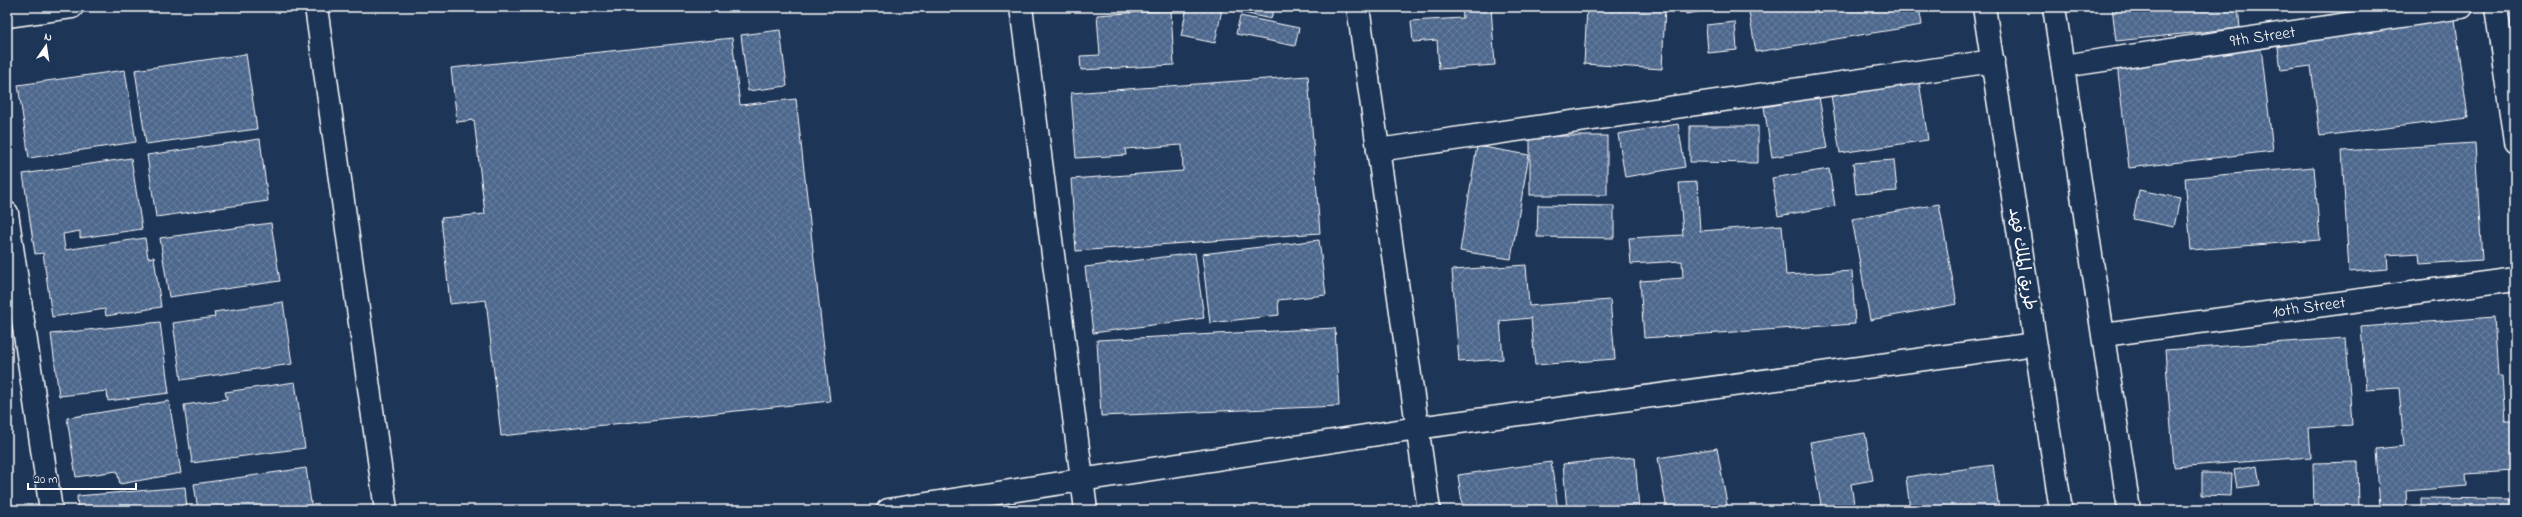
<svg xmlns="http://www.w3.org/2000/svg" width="2522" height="517" viewBox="0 0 2522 517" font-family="'Indie Flower','Playpen Sans Arabic',sans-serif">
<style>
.building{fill:url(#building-cross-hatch);stroke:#fff}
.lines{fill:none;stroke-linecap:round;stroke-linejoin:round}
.minor-casing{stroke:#fff;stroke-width:25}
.highway-casing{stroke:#fff;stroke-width:25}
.minor{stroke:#1d3557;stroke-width:22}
.highway{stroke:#1d3557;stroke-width:22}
.labels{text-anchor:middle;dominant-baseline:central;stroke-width:3.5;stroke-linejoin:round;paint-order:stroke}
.street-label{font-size:17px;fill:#fff;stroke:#1d3557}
</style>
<defs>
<pattern id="building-cross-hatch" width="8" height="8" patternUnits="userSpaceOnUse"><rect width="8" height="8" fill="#4e678d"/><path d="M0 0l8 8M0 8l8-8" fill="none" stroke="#697e9e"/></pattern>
</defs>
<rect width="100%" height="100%" fill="#1d3557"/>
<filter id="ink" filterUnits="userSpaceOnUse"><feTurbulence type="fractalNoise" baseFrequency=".025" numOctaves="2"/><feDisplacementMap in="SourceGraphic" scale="8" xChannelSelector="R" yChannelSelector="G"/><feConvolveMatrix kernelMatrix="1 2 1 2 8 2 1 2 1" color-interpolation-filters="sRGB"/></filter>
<g filter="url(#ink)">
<!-- building -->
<g class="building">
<path d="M 1187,7 L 1222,9 L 1215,43 L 1181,36 Z"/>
<path d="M 1216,7 L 1274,7 L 1271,19 Z"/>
<path d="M 1462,7 L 1491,7 L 1495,65 L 1439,69 L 1437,40 L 1413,42 L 1411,21 L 1463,18 Z"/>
<path d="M 1587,7 L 1665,7 L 1662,69 L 1584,64 Z"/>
<path d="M 1685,7 L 1727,7 L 1686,14 Z"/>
<path d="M 1748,7 L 1919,7 L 1922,25 L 1756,52 Z"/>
<path d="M 2112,7 L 2238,7 L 2240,28 L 2116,41 Z"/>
<path d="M 2515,8 L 2515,30 L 2511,9 Z"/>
<path d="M 1171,10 L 1174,65 L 1081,70 L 1080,56 L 1100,55 L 1097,15 Z"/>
<path d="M 1240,16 L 1299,28 L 1295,46 L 1236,34 Z"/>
<path d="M 2455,19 L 2468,118 L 2320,136 L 2311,66 L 2281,70 L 2277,40 Z"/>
<path d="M 1735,22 L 1737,50 L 1708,53 L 1706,25 Z"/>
<path d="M 780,30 L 787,86 L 748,91 L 741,35 Z"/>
<path d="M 732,38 L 740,105 L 796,99 L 830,401 L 501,436 L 486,300 L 450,304 L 441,218 L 485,214 L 474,120 L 457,122 L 451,68 Z"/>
<path d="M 2261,47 L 2273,151 L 2129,168 L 2117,64 Z"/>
<path d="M 246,54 L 257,129 L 146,144 L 135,70 Z"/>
<path d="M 125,70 L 136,142 L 29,158 L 18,85 Z"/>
<path d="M 1308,76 L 1320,233 L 1076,251 L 1071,179 L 1183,171 L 1182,145 L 1125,149 L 1126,155 L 1076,158 L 1071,93 Z"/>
<path d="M 1919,81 L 1928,140 L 1840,153 L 1831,95 Z"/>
<path d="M 1819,97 L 1828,148 L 1772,157 L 1764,107 Z"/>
<path d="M 1678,124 L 1685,167 L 1625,177 L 1618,134 Z"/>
<path d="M 1690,126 L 1758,126 L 1758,163 L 1690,162 Z"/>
<rect x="1530" y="136" width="77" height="59"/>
<path d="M 260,139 L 268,201 L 156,217 L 147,155 Z"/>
<path d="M 2475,143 L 2482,260 L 2420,264 L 2419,253 L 2387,255 L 2388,269 L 2349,272 L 2342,151 Z"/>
<path d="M 1477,146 L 1529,155 L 1511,259 L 1460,251 Z"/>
<path d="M 131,158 L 142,229 L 80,238 L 80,231 L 63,234 L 65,250 L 145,238 L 148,258 L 154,257 L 161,307 L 106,316 L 105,309 L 52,317 L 43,253 L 35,254 L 23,174 Z"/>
<path d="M 1894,160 L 1897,191 L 1856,194 L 1853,163 Z"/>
<path d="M 2314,167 L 2320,240 L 2191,250 L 2185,178 Z"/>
<path d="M 1829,169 L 1835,206 L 1778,216 L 1772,178 Z"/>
<path d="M 1697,182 L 1700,231 L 1782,225 L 1786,275 L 1852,271 L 1855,324 L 1644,338 L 1640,281 L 1683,278 L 1682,261 L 1631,264 L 1629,238 L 1683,235 L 1679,183 Z"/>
<path d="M 2139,190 L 2180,198 L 2174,227 L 2133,219 Z"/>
<path d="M 1939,204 L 1957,304 L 1870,320 L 1852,219 Z"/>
<path d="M 1538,205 L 1614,206 L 1614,238 L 1537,237 Z"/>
<path d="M 271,223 L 280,281 L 169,297 L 160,238 Z"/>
<path d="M 1319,240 L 1326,295 L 1278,300 L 1279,315 L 1210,323 L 1202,254 Z"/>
<path d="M 1195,253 L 1204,318 L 1093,333 L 1085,267 Z"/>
<path d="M 1526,265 L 1529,306 L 1610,300 L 1615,359 L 1535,365 L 1531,318 L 1500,321 L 1503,359 L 1459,362 L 1452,270 Z"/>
<path d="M 283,302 L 292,364 L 181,380 L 173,323 L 215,317 L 214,312 Z"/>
<path d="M 2494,317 L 2498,376 L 2502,376 L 2505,421 L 2514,421 L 2515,471 L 2466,474 L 2467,486 L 2406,491 L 2407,507 L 2380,509 L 2376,449 L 2404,446 L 2399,388 L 2366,390 L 2361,327 Z"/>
<path d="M 160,322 L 169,393 L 108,401 L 107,391 L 59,396 L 51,334 Z"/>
<path d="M 1335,328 L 1339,406 L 1101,416 L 1097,340 Z"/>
<path d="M 2346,338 L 2352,425 L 2309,428 L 2311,457 L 2174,467 L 2165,350 Z"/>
<path d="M 295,382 L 305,448 L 192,463 L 184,405 L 227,399 L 225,392 Z"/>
<path d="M 169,401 L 181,473 L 120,484 L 117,471 L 76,477 L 67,418 Z"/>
<path d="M 1865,433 L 1873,480 L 1851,484 L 1855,510 L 1822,510 L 1810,442 Z"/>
<path d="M 1717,448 L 1728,510 L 1667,510 L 1658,458 Z"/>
<path d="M 1635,457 L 1639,510 L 1567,510 L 1563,464 Z"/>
<path d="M 1551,462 L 1558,510 L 1463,510 L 1458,475 Z"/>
<path d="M 2358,462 L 2359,510 L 2314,510 L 2313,463 Z"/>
<path d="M 1993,465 L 1999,510 L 1910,510 L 1906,477 Z"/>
<path d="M 2257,466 L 2260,485 L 2237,488 L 2234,470 Z"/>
<path d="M 306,468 L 312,510 L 198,510 L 194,484 Z"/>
<path d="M 2202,473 L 2232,473 L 2231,496 L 2202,495 Z"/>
<path d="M 185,487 L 187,510 L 78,510 L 77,496 Z"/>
<path d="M 2421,498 L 2510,499 L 2510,510 L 2421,510 Z"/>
</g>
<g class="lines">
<defs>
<g id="minor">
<path d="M 316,7 L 386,510"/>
<path d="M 1021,7 L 1086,510"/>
<path d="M 1358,7 L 1429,510"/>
<path d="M 2496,7 L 2515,142"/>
<path d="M 7,16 L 72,7"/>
<path id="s1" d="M 2063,66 L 2462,7"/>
<path d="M 1378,150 L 1993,61"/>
<path d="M 7,213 L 51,510"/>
<path id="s2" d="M 2104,335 L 2515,279"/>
<path d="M 888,510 L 1417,428 L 2035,344"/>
</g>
<g id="highway">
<path d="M 1984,7 L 2061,510"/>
<path d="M 2054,7 L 2129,510"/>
</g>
</defs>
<!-- minor casing -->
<use href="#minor" class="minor-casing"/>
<!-- highway casing -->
<use href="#highway" class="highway-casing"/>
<!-- minor -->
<use href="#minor" class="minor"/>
<!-- highway -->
<use href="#highway" class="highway"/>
</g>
</g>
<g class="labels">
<!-- street labels -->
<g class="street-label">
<text stroke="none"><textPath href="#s1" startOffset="202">9th Street</textPath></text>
<text transform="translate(2022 259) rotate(81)">طريق الملك فهد</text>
<text stroke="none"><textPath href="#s2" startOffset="207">10th Street</textPath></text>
</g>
</g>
<!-- margin -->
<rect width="2522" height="517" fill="none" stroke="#1d3557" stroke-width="24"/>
<rect x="12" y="12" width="2498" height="493" fill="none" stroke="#fff" stroke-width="1.5" filter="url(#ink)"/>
<!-- north arrow -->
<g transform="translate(46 46) rotate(13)" stroke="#1d3557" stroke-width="3" paint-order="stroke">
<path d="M0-3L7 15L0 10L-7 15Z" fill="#ffffff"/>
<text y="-6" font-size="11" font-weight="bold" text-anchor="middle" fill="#ffffff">N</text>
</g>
<!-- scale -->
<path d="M28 483v6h108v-6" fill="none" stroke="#ffffff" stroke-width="2"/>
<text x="34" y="483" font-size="12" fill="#ffffff" stroke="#1d3557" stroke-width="3" paint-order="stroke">20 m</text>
</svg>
